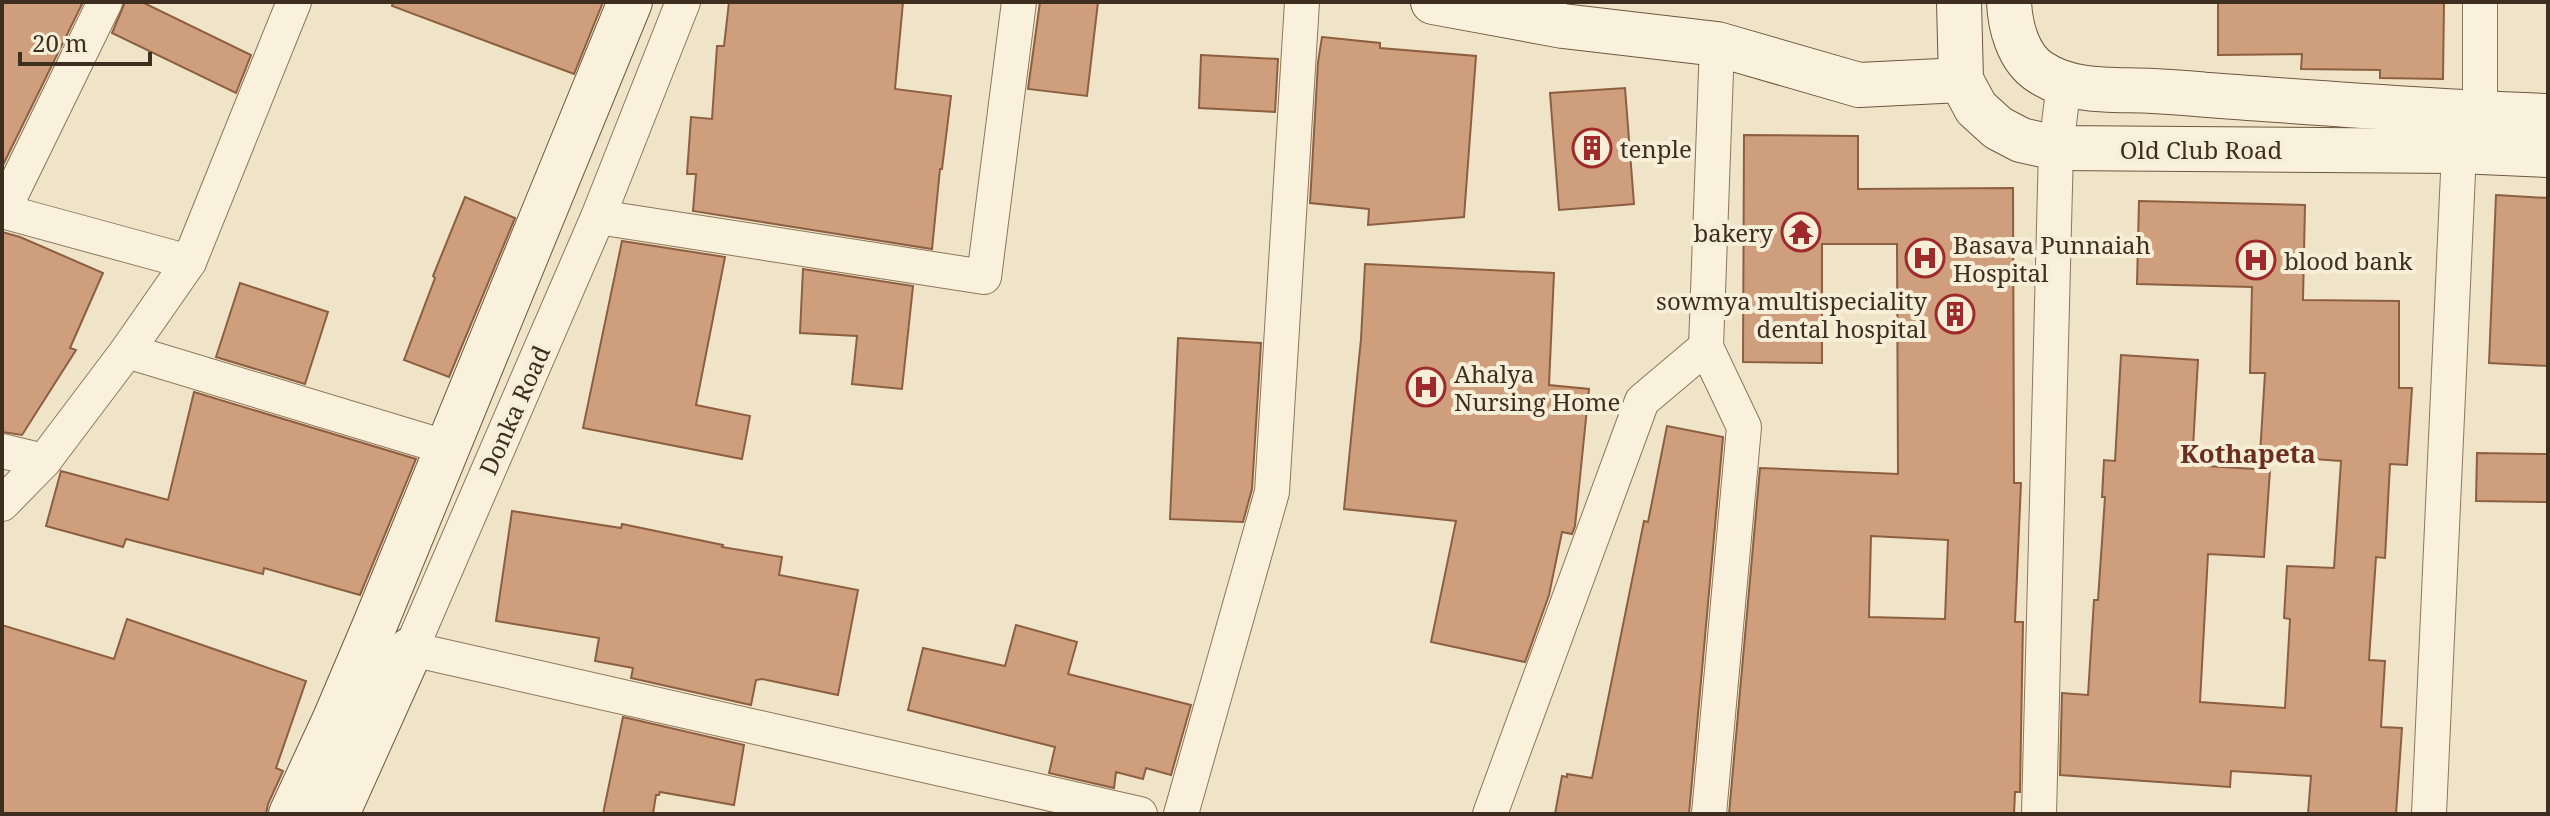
<svg xmlns="http://www.w3.org/2000/svg" width="2550" height="816" viewBox="0 0 2550 816" font-family="'Noto Serif',serif">
<style>
.building{fill:#cf9f7d;stroke:#8d5f41;stroke-width:2;fill-rule:evenodd}
.lines{fill:none;stroke-linecap:round;stroke-linejoin:round}
.street-casing{stroke:#8d765c;stroke-width:36}
.secondary-casing{stroke:#6f573f;stroke-width:46}
.street{stroke:#faf1dc;stroke-width:34}
.secondary{stroke:#faf1dc;stroke-width:44}
.labels{text-anchor:middle;dominant-baseline:central;stroke-width:8;stroke-linejoin:round;paint-order:stroke}
.poi-label{font-size:24px;fill:#3d2e20;stroke:#f7eed8;text-anchor:start}
.street-label{font-size:24px;fill:#3d2e20;stroke:#f7eed8}
.neighbourhood-label{font-size:26px;font-weight:bold;fill:#6b2e1e;stroke:#f7eed8}
</style>
<rect width="100%" height="100%" fill="#f0e4c8"/>
<!-- building -->
<g class="building">
<path d="M 2,2 L 83,2 L 2,167 Z"/>
<path d="M 125,2 L 142,2 L 251,55 L 236,93 L 112,33 Z"/>
<path d="M 393,2 L 603,2 L 574,74 L 392,6 Z"/>
<path d="M 729,2 L 903,2 L 895,89 L 951,96 L 942,169 L 940,169 L 932,249 L 693,211 L 696,174 L 687,174 L 691,117 L 712,119 L 717,46 L 724,46 Z"/>
<path d="M 1040,2 L 1098,2 L 1087,96 L 1028,89 Z"/>
<path d="M 2218,2 L 2444,2 L 2443,79 L 2380,78 L 2380,70 L 2301,69 L 2302,54 L 2218,55 Z"/>
<path d="M 1322,37 L 1380,43 L 1380,48 L 1476,56 L 1464,217 L 1368,225 L 1369,209 L 1310,203 L 1318,62 Z"/>
<path d="M 1201,55 L 1278,59 L 1275,112 L 1199,108 Z"/>
<path d="M 1625,88 L 1634,204 L 1559,210 L 1550,93 Z"/>
<path d="M 1744,135 L 1858,136 L 1858,189 L 2013,188 L 2014,483 L 2021,483 L 2015,622 L 2023,622 L 2020,792 L 2015,792 L 2014,814 L 1729,814 L 1760,468 L 1898,474 L 1897,244 L 1822,244 L 1822,363 L 1743,362 ZM 1871,536 L 1948,540 L 1945,619 L 1869,617 Z"/>
<path d="M 2496,195 L 2548,198 L 2548,366 L 2489,363 Z"/>
<path d="M 465,197 L 515,218 L 449,377 L 404,360 L 435,278 L 433,276 Z"/>
<path d="M 2139,201 L 2305,205 L 2303,300 L 2399,301 L 2399,388 L 2412,388 L 2407,465 L 2390,464 L 2385,558 L 2376,557 L 2369,660 L 2385,661 L 2381,727 L 2402,728 L 2396,814 L 2308,814 L 2311,776 L 2231,771 L 2230,787 L 2060,775 L 2062,693 L 2088,695 L 2094,600 L 2098,600 L 2105,497 L 2102,497 L 2104,460 L 2115,461 L 2121,355 L 2198,360 L 2192,465 L 2270,470 L 2264,557 L 2208,554 L 2200,702 L 2285,708 L 2290,619 L 2284,618 L 2287,566 L 2334,568 L 2341,461 L 2260,455 L 2265,373 L 2250,373 L 2252,287 L 2137,284 Z"/>
<path d="M 2,232 L 20,237 L 103,273 L 70,348 L 76,350 L 22,435 L 2,432 Z"/>
<path d="M 622,241 L 725,257 L 696,405 L 750,416 L 742,459 L 583,428 Z"/>
<path d="M 1365,264 L 1554,273 L 1549,385 L 1589,389 L 1575,526 L 1572,534 L 1562,532 L 1549,595 L 1525,662 L 1431,642 L 1456,521 L 1344,509 L 1361,339 Z"/>
<path d="M 803,269 L 913,286 L 902,389 L 852,384 L 857,336 L 800,333 Z"/>
<path d="M 240,283 L 328,312 L 305,384 L 216,357 Z"/>
<path d="M 1178,338 L 1261,343 L 1252,489 L 1243,522 L 1170,519 Z"/>
<path d="M 194,392 L 416,459 L 360,595 L 264,568 L 263,574 L 126,539 L 123,547 L 46,526 L 61,471 L 168,500 Z"/>
<path d="M 1667,426 L 1723,437 L 1689,814 L 1555,814 L 1562,776 L 1567,777 L 1567,774 L 1592,778 L 1644,521 L 1648,522 Z"/>
<path d="M 2477,453 L 2548,454 L 2548,502 L 2476,501 Z"/>
<path d="M 512,511 L 621,528 L 622,524 L 723,545 L 722,547 L 782,557 L 779,575 L 858,590 L 838,695 L 762,679 L 756,680 L 751,705 L 631,678 L 633,668 L 595,661 L 599,638 L 496,621 Z"/>
<path d="M 127,619 L 306,681 L 276,768 L 283,771 L 268,804 L 266,814 L 2,814 L 2,625 L 114,659 Z"/>
<path d="M 1016,625 L 1077,642 L 1068,674 L 1191,705 L 1171,775 L 1146,768 L 1143,779 L 1116,772 L 1114,788 L 1049,773 L 1055,747 L 908,710 L 923,648 L 1005,666 Z"/>
<path d="M 623,717 L 744,745 L 734,805 L 660,792 L 659,795 L 656,795 L 653,814 L 603,814 Z"/>
</g>
<g class="lines">
<defs>
<g id="street">
<path d="M 683,2 L 598,217 L 411,649 L 1140,814"/>
<path d="M 2480,114 L 2480,2"/>
<path d="M 2,211 L 189,262"/>
<path d="M 3,211 L 105,2"/>
<path d="M 598,217 L 984,277 L 1019,2"/>
<path d="M 127,351 L 448,448"/>
<path d="M 2,451 L 44,461"/>
<path d="M 2,504 L 44,461 L 127,351 L 189,262 L 294,2"/>
<path d="M 1181,814 L 1272,492 L 1302,2"/>
<path d="M 1490,814 L 1642,401 L 1706,347"/>
<path d="M 1709,814 L 1744,427 L 1706,347 L 1717,44"/>
<path d="M 2039,814 L 2056,148 L 2064,83"/>
<path d="M 2429,814 L 2459,151"/>
</g>
<g id="secondary">
<path d="M 1433,2 L 1563,26 L 1717,44 L 1859,85 L 1961,80"/>
<path d="M 1959,2 L 1961,80 L 1976,108 L 1998,128 L 2021,140 L 2056,148 L 2459,151 L 2548,155"/>
<path d="M 2009,2 C 2010,26 2018,58 2040,72 C 2073,94 2115,89 2153,91 C 2171,92 2189,93 2207,95 C 2321,103 2434,112 2548,116"/>
<path d="M 291,814 L 334,721 L 374,627 L 630,2"/>
<path d="M 337,814 L 411,649"/>
</g>
</defs>
<!-- street casing -->
<use href="#street" class="street-casing"/>
<!-- secondary casing -->
<use href="#secondary" class="secondary-casing"/>
<!-- street -->
<use href="#street" class="street"/>
<!-- secondary -->
<use href="#secondary" class="secondary"/>
</g>
<!-- icons -->
<defs>
<symbol id="building-ring" viewBox="-11 -11 22 22"><circle r="9.5" fill="#f7eed8" stroke="#9e2a2b" stroke-width="1.5"/><path d="M-4-6H4V6H1V3H-1V6H-4ZM-2.5-4.3h1.7v1.8h-1.7ZM.8-4.3h1.7v1.8H.8ZM-2.5-1h1.7V.8h-1.7ZM.8-1h1.7V.8H.8Z" fill="#9e2a2b"/></symbol>
<symbol id="temple-ring" viewBox="-11 -11 22 22"><circle r="9.5" fill="#f7eed8" stroke="#9e2a2b" stroke-width="1.5"/><path d="M0-6L5-2H3V0L6.5 2.5H4V6H1.5V3h-3V6H-4V2.5H-6.5L-3 0V-2H-5Z" fill="#9e2a2b"/></symbol>
<symbol id="hospital-ring" viewBox="-11 -11 22 22"><circle r="9.5" fill="#f7eed8" stroke="#9e2a2b" stroke-width="1.5"/><path d="M-5-5h3v3.5h4V-5h3V5h-3V1.5h-4V5h-3Z" fill="#9e2a2b"/></symbol>
</defs>
<g fill-rule="evenodd">
<use href="#building-ring" x="1570" y="126" width="44" height="44"/>
<use href="#temple-ring" x="1779" y="210" width="44" height="44"/>
<use href="#hospital-ring" x="1903" y="236" width="44" height="44"/>
<use href="#hospital-ring" x="2234" y="238" width="44" height="44"/>
<use href="#building-ring" x="1933" y="292" width="44" height="44"/>
<use href="#hospital-ring" x="1404" y="365" width="44" height="44"/>
</g>
<g class="labels">
<!-- poi labels -->
<g class="poi-label">
<text x="1620" y="148">tenple</text>
<text x="1773" y="232" text-anchor="end">bakery</text>
<text x="1953" y="244">Basava Punnaiah<tspan x="1953" dy="28">Hospital</tspan></text>
<text x="2284" y="260">blood bank</text>
<text x="1927" y="300" text-anchor="end">sowmya multispeciality<tspan x="1927" dy="28">dental hospital</tspan></text>
<text x="1454" y="373">Ahalya<tspan x="1454" dy="28">Nursing Home</tspan></text>
</g>
<!-- street labels -->
<g class="street-label">
<text x="2201" y="149">Old Club Road</text>
<text transform="translate(514 410) rotate(-66)">Donka Road</text>
</g>
<!-- neighbourhood labels -->
<g class="neighbourhood-label">
<text x="2248" y="453">Kothapeta</text>
</g>
</g>
<!-- border -->
<rect width="2550" height="816" fill="none" stroke="#3d2e20" stroke-width="8"/>
<!-- scale -->
<path d="M20 52v12h130v-12" fill="none" stroke="#3d2e20" stroke-width="4"/>
<text x="32" y="52" font-size="24" fill="#3d2e20" stroke="#f7eed8" stroke-width="6" paint-order="stroke">20 m</text>
</svg>
